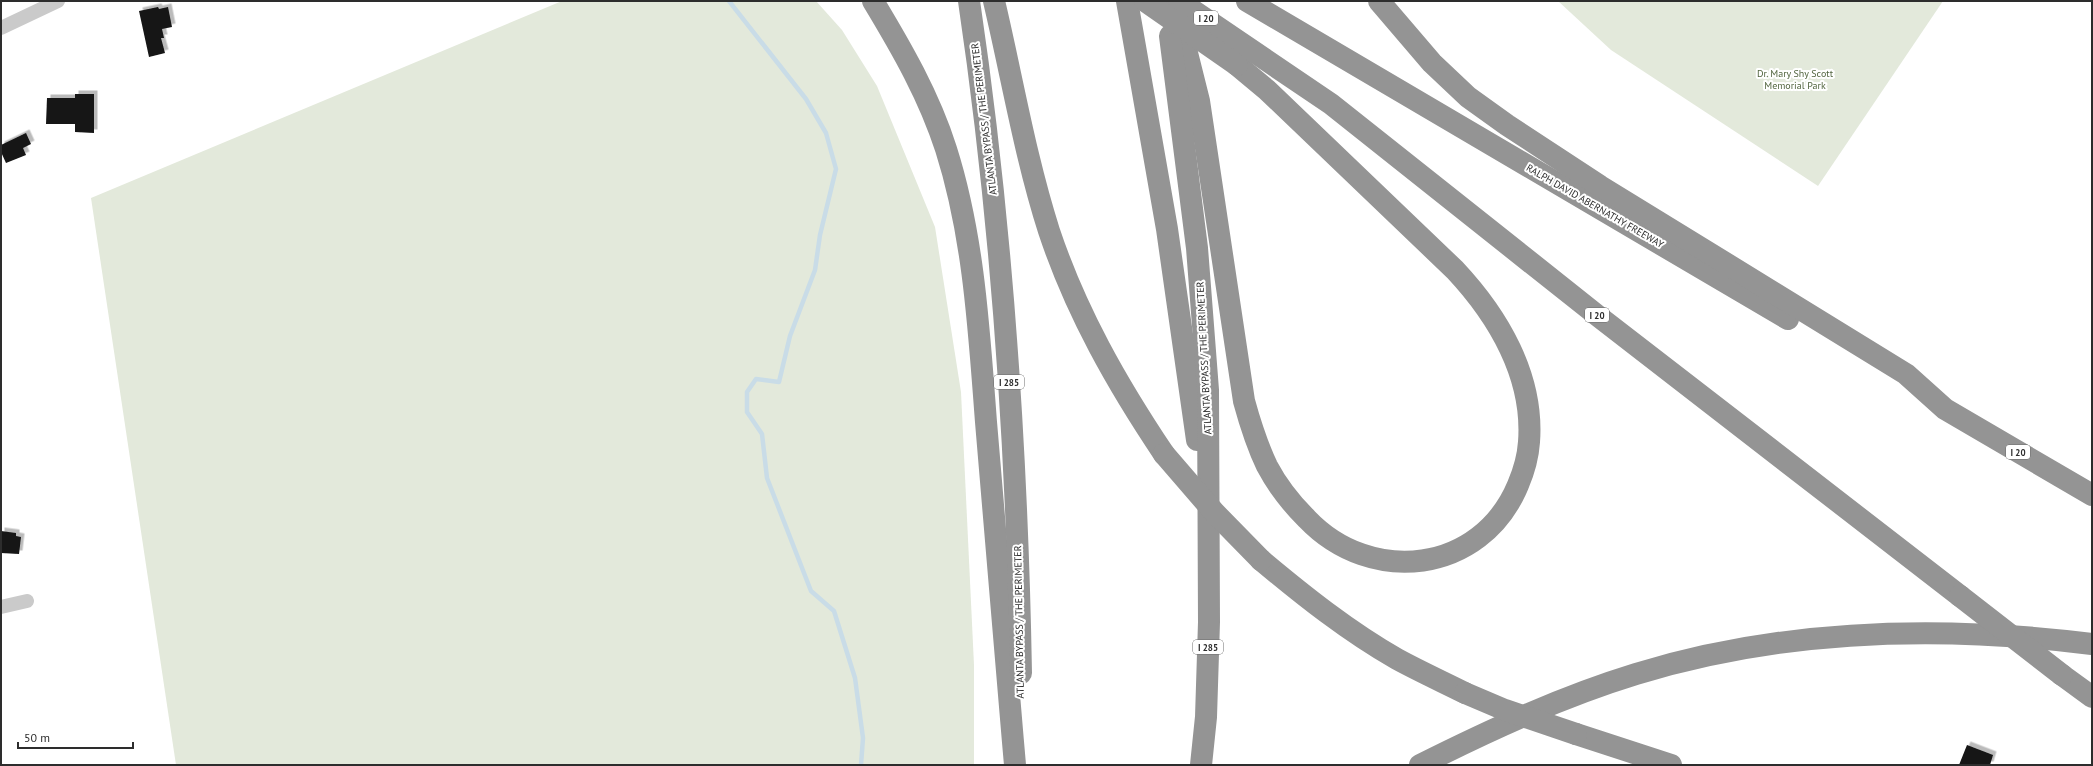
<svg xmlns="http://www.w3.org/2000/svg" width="2093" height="766" viewBox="0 0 2093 766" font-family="'PT Sans',sans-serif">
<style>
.green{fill:#e3e9db}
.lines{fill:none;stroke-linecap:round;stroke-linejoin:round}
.stream{stroke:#c9dce7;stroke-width:4.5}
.building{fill:#141414;filter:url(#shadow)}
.minor{stroke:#cacaca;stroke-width:14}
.motorway{stroke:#949494;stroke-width:22}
.motorway-bridge{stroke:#949494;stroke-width:22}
.labels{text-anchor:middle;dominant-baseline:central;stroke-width:4;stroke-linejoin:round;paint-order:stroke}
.shield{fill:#fff;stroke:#6c6c6c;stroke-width:1}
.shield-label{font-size:9px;font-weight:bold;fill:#2d2d2d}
.park-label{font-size:10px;fill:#51643e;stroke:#fff}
.street-label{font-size:10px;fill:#2d2d2d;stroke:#fff}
</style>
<defs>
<filter id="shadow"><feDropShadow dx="3.5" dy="-3.5" stdDeviation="0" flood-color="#0004"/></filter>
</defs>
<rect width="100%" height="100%" fill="#fff"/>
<!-- green -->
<g class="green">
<path d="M 562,1 L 816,1 L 842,30 L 877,86 L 935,227 L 961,392 L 974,665 L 974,765 L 176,765 L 91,198 Z"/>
<path d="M 1558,1 L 1943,1 L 1818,186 L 1611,50 Z"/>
</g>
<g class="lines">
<!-- stream -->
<path class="stream" d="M 729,1 L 806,99 L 826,133 L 836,169 L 820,235 L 815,270 L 790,336 L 779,382 L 756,379 L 747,392 L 747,412 L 762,434 L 767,478 L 811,591 L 834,611 L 855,678 L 863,738 L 861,765"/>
</g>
<!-- building -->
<g class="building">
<path d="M 158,7 L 159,9 L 168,7 L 172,27 L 162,29 L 164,38 L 161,38 L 165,53 L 149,57 L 139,11 Z"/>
<path d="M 75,94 L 94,94 L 94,133 L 75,132 L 75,124 L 46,124 L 47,98 L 75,98 Z"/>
<path d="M 26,133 L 31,144 L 23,148 L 26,155 L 6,163 L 1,152 L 1,145 Z"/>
<path d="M 1,531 L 16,533 L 16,536 L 21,537 L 19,554 L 1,553 Z"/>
<path d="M 1967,745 L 1993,755 L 1990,765 L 1959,765 Z"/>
</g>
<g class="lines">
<!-- minor -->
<g class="minor">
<path d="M 1,28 L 58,1"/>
<path d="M 1,607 L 27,601"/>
</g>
<!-- motorway -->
<g class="motorway">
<path d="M 873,1 C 902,49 929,96 946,149 C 974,237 979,331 986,422 C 996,537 1005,651 1015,765"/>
<path d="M 969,1 C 1002,223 1017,449 1021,673"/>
<path d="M 994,1 C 1012,77 1025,156 1049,231 C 1076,312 1117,384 1164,454"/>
<path d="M 1127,1 L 1167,229 L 1197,440"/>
<path d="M 1174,1 L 1199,101 L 1244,401 C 1250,423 1257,445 1267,466 C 1277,485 1292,504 1307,519 C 1371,586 1481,574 1518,485 C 1524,471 1528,457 1529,442 C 1534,376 1498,316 1455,270 L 1267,90 L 1237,65"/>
<path d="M 1179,1 L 1331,104 L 1598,316 L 1960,596"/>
<path d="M 1247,1 L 1788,319"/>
<path d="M 1379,1 L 1432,63 L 1468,97 L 1507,125 L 1600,186 L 1906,374 L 1945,409 L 2092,495"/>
<path d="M 1170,36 L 1197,248 L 1208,390 L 1209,622 L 1206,717 L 1201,765"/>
<path d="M 1261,560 C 1304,596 1348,631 1397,659 C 1419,671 1443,682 1465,693"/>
<path d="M 2062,675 L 2092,697"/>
<path d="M 1576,734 L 1671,765"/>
<path d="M 1420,765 C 1490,730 1561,697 1636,674 C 1783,629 1940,625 2092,644"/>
</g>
<!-- motorway-bridge -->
<g class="motorway-bridge">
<path d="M 1145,1 L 1237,65"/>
<path d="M 1164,454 L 1214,512 L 1261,560"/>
<path d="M 1960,596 L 2062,675"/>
<path d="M 1465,693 L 1505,710 L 1576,734"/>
</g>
</g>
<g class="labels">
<!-- shield labels -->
<g class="shield">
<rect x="1194" y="11" width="24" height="14" rx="3"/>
<rect x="1585" y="308" width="24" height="14" rx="3"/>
<rect x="994" y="375" width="30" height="14" rx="3"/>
<rect x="2006" y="445" width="24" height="14" rx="3"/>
<rect x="1193" y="640" width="30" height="14" rx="3"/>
</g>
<g class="shield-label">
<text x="1206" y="18">I 20</text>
<text x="1597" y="315">I 20</text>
<text x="1009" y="382">I 285</text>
<text x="2018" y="452">I 20</text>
<text x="1208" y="647">I 285</text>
</g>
<!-- park labels -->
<g class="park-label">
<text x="1795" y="73">Dr. Mary Shy Scott<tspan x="1795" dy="12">Memorial Park</tspan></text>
</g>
<!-- street labels -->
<g class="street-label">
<text transform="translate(984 119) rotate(-97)">ATLANTA BYPASS / THE PERIMETER</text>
<text transform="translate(1595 206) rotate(30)">RALPH DAVID ABERNATHY FREEWAY</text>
<text transform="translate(1204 358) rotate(-93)">ATLANTA BYPASS / THE PERIMETER</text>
<text transform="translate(1019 622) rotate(-91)">ATLANTA BYPASS / THE PERIMETER</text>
</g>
</g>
<!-- border -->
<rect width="2093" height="766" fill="none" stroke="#2d2d2d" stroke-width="4"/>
<!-- scale -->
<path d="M18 742v6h115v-6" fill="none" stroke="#2d2d2d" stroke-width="2"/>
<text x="24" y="742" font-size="12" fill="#2d2d2d" stroke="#ffffff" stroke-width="3" paint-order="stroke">50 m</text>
</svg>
